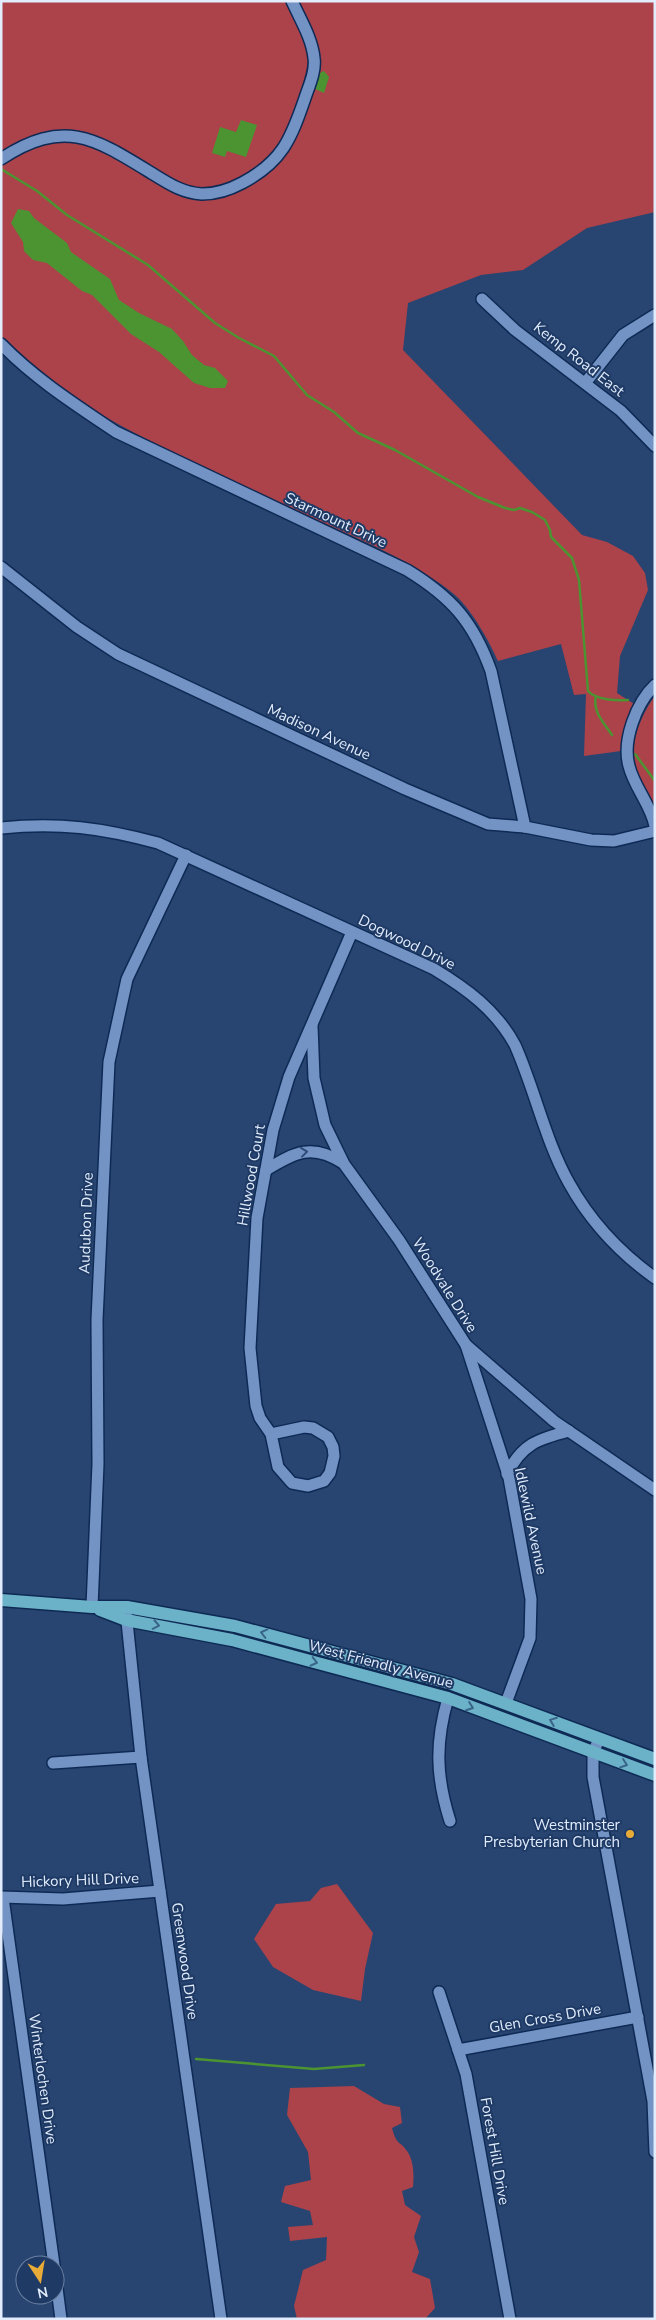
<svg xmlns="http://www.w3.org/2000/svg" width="656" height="2320" viewBox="0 0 656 2320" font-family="'Nunito Sans',sans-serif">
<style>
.green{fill:#ac424a}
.water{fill:#4c9432}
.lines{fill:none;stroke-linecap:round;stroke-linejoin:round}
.stream{stroke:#4c9432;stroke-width:2.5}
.minor-casing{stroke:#0e2a54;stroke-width:14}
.major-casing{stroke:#0e2a54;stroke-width:15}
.minor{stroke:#7393c5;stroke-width:11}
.major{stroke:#6bb1c7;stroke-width:12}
.oneway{stroke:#2f4c78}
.oneway2{stroke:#396487}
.poi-dot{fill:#e9ab38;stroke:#1e3a65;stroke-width:2}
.labels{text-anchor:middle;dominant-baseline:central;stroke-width:4;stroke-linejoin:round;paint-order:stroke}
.street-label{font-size:15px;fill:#e1ecfc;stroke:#1e3a65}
.poi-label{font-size:15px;fill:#e1ecfc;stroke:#1e3a65;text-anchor:end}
</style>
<rect width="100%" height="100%" fill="#284571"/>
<!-- green -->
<g class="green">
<path d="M 1,1 L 655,1 L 655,212 L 587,228 L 523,270 L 481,275 L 408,303 L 403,350 L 582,535 L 607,542 L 633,556 L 645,573 L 648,590 L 620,656 L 617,693 L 634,704 L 627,721 L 621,751 L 584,756 L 586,694 L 574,695 L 561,644 L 498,661 C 489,641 472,610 455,595 C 418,564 370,544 326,524 C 274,501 223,477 172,452 C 112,422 46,388 1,336 Z"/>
<path d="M 655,696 L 655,809 C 647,795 636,778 634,762 C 631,740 642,713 655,696 Z"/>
<path d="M 337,1884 L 373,1933 L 365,1969 L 361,2001 L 313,1990 L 273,1967 L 254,1939 L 276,1904 L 310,1901 L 321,1888 Z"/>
<path d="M 354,2086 L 384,2104 L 400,2107 L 402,2123 L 392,2128 C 397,2147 400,2140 407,2151 C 414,2161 414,2175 413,2187 L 402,2191 L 405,2205 L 421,2216 L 414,2237 L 419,2252 L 412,2272 L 430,2279 L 435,2308 L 425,2319 L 297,2319 L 294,2306 L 303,2270 L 326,2260 L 327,2237 L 290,2241 L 288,2227 L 313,2225 L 310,2211 L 281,2202 L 285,2186 L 311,2180 L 308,2152 L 287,2115 L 290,2088 Z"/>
</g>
<!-- water -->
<g class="water">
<path d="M 324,71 L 329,77 L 324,93 L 315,89 C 313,83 317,73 324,71 Z"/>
<path d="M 241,120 L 257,125 L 246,157 L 227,151 L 225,157 L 212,153 L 220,127 L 236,132 Z"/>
<path d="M 18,209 L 29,211 L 34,218 L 67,243 L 71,252 L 110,279 L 119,300 L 139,313 L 172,329 L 183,341 L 192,355 L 204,365 L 215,368 L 228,381 L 225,388 L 210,388 L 194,383 L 159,352 L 131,334 L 92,295 L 82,291 L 47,263 L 33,260 L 24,251 L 23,242 L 11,223 Z"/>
</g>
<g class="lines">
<!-- stream -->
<g class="stream">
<path d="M 1,169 L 37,191 L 67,215 L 148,265 L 215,323 L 239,338 L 274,356 L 307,395 L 334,412 L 358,433 L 395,450 L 478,497 L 505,508 L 514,510 L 520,508 L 532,512 L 545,520 L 550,530 L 551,537 L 572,558 L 579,580 L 588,691 C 596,700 617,701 628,700"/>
<path d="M 596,696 C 592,711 604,723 612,735"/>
<path d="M 635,754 L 655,781"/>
<path d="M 196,2059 L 314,2069 L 364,2065"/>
</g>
<defs>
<g id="minor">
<path d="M 1,159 C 65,117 96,139 153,174 C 169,184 183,193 202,194 C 217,194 229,190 242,183 C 282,162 291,139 305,98 C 309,86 316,71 314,58 C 312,38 300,19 292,1"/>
<path d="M 482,299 L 515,330 L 621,411 L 655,446"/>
<path d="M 1,344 C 35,379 76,405 116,432 L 407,570 C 451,597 473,621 491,671 L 525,827"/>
<path d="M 586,382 L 623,335 L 655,315"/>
<path d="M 1,567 L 77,627 L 118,654 L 405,789 L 488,824 L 525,827 L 591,840 L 614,841 L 655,831"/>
<path d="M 655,685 C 636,703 622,741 629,766 C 634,787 651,805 655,826"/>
<path d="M 1,828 C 59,822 102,828 158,843 L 434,969 C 467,989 496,1010 515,1045 C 535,1090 545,1140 569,1183 C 590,1221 620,1253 655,1278"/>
<path d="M 312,1026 L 314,1078 L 325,1125 L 344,1164 L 399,1240 L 466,1345 L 554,1421 L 655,1490"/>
<path d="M 266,1170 C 295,1152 312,1143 343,1163"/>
<path d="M 466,1345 L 509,1478 L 531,1599 L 530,1638 L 506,1703"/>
<path d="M 271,1434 L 304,1427 L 313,1428 L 328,1437 L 333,1447 L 334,1456 L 330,1473 L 324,1481 L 308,1486 L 292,1483 L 278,1467 L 271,1434 L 260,1418 L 256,1406 L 250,1348 L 257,1218 L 273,1130 L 289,1077 L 352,932"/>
<path d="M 507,1474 C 522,1444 538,1439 569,1431"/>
<path d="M 92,1607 L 98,1464 L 97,1320 L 109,1062 L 127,979 L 186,855"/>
<path d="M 126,1612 L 141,1757 L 221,2319"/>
<path d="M 448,1698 C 435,1743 436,1777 450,1821"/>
<path d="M 599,1739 L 593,1753 L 593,1777 L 653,2101 L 655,2152"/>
<path d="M 53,1763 L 141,1757"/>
<path d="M 1,1897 L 63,1899 L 160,1891"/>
<path d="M 3,1898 L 54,2265"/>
<path d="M 439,1992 L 466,2074 L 510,2319"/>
<path d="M 458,2050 L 638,2017"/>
<path d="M 55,2273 L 61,2319"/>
</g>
<g id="major">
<path d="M 1,1600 L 92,1607 L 127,1607 L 235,1626 L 452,1684 L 655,1759"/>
<path d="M 100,1610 L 126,1620 L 232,1640 L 448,1698 L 655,1775"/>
</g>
</defs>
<!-- minor casing -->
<use href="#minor" class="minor-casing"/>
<!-- major casing -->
<use href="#major" class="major-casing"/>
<!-- minor -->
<use href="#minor" class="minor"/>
<!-- major -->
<use href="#major" class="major"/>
</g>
<!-- one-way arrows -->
<defs><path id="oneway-chevron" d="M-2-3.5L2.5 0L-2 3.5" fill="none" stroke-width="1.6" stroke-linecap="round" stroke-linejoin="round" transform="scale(1.25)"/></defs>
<use class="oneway" href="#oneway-chevron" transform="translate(304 1152) rotate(-7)"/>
<g class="oneway2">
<use href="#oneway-chevron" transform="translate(156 1625) rotate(11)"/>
<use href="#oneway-chevron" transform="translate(264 1633) rotate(-166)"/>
<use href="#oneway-chevron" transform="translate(314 1662) rotate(14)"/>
<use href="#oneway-chevron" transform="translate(470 1707) rotate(20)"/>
<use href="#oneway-chevron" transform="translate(553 1721) rotate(-159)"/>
<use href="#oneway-chevron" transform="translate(624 1764) rotate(19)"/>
</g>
<!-- markers -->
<circle class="poi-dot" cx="630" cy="1834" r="5"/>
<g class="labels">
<!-- street labels -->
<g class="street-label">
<text transform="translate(579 359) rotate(38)">Kemp Road East</text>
<text transform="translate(336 520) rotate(25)">Starmount Drive</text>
<text transform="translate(319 732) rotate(25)">Madison Avenue</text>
<text transform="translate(407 942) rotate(26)">Dogwood Drive</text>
<text transform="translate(251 1175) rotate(-80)">Hillwood Court</text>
<text transform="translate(86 1223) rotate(-88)">Audubon Drive</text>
<text transform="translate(445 1285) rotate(58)">Woodvale Drive</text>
<text transform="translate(531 1521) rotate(78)">Idlewild Avenue</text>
<text transform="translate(381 1664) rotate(15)">West Friendly Avenue</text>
<text transform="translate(80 1880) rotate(-2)">Hickory Hill Drive</text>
<text transform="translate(185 1961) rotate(82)">Greenwood Drive</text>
<text transform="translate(545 2018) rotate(-10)">Glen Cross Drive</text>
<text transform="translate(43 2079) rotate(82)">Winterlochen Drive</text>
<text transform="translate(495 2151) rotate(80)">Forest Hill Drive</text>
</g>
<!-- poi labels -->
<g class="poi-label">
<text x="620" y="1825">Westminster<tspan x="620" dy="17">Presbyterian Church</tspan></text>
</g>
</g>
<!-- border -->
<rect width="656" height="2320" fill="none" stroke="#e1ecfc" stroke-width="5"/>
<!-- north arrow -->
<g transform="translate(40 2280) rotate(168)"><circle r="24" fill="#1e3a65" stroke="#6c81a1"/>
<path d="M0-4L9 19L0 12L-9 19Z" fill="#e9ab38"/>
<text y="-8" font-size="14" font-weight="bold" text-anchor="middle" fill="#e1ecfc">N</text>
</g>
</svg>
